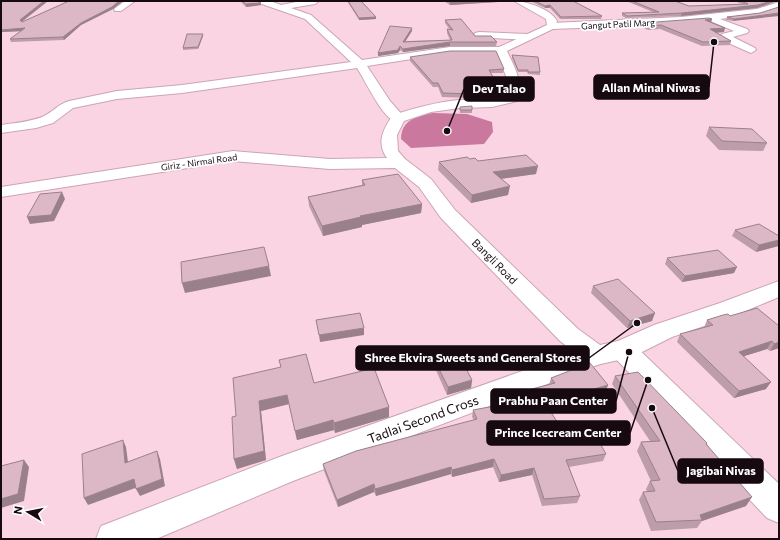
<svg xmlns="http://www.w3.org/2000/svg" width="780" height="540" viewBox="0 0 780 540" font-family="Commissioner,sans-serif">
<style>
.water{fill:#ca789d}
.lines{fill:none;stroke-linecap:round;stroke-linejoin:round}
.minor-casing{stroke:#caa5b4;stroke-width:2}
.major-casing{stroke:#caa5b4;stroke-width:2}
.minor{fill:#fff;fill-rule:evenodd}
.major{fill:#fff;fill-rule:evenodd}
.wall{fill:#bd9daa}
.shaded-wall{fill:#9a808b}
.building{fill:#dcb7c6;stroke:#9a808b}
.labels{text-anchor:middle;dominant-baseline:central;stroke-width:3.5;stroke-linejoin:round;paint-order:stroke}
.far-street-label{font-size:9px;fill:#160a10;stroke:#fff}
.street-label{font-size:11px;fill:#160a10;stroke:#fff}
.near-street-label{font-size:13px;fill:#160a10;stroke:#fff}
.leader{fill:none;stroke:#160a10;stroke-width:1.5}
.callout-dot{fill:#160a10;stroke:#fff;stroke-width:1.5}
.callout{fill:#160a10;stroke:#160a10;stroke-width:1.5}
.callout-label{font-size:12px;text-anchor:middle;font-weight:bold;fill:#fff}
</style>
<rect width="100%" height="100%" fill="#fbd4e4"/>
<!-- water -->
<path class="water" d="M 433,113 L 467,114 L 492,122 L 493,132 L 484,144 L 411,148 L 401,139 C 401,120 417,116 433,113 Z"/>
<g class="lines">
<defs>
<g id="minor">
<path d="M 125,1 L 135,1 L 121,11 L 115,11 L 114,9 Z"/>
<path d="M 258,1 L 270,1 L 281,5 L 301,1 L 319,1 L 315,4 L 291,8 L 311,15 L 362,60 L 450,47 L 501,47 L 506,50 L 501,53 L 450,53 L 367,66 L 390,101 L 405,118 L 403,121 C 400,122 397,123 394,121 C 381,115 365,80 357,68 L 182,93 L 117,99 L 73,108 L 53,123 L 36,128 L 1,133 L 1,125 C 14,123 29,122 42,117 C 52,113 58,104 69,101 L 117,91 L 182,85 L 351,62 L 305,19 L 259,3 Z"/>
<path d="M 779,2 L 779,8 L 759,14 L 720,19 L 747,29 L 749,31 L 747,33 L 733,37 L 755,48 L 756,50 L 751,53 L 726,42 L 721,36 L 722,34 L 734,31 L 708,20 L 630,26 L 552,29 L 547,26 L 552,23 L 681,17 L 757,9 Z"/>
<path d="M 479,32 L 528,34 L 533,37 L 528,40 L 475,37 L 474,35 L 475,33 Z"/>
<path d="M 623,340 L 632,343 L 779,484 L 779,523 L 767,518 L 614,357 L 610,350 L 614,343 Z"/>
<path d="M 596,345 L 605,348 L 609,355 L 605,362 L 293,481 L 156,539 L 96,539 L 101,526 L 114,521 L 282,456 Z"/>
</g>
<path id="major" d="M 514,1 C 526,1 551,9 557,21 L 555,28 L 507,51 C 513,64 526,87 517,101 L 492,107 L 460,108 L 431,112 L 404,121 L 397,135 L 398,151 L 405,159 L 431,179 L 455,210 L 578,329 L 600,345 L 618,341 L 654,325 L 720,303 L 779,281 L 779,297 L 736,315 L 672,337 L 632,357 L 596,365 L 587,362 L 560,341 L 441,218 L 419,187 L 395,168 L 330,169 L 233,161 L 1,197 L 1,187 L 233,151 L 330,159 L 387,158 C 376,143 383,129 393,115 C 415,108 436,102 459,100 C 475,99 490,99 506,96 L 507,79 L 496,50 L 497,48 L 547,25 L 546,19 Z"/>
</defs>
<!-- minor casing -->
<use href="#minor" class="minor-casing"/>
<!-- major casing -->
<use href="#major" class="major-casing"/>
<!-- minor -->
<use href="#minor" class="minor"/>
<!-- major -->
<use href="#major" class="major"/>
</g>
<!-- wall -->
<g class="wall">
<path d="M 1,1 L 48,1 L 22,22 L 69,1 L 123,1 L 113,9 L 81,25 L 64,40 L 11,42 L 10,39 L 21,31 L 1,32 Z"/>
<path d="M 240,1 L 257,1 L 261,5 L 246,7 Z"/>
<path d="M 330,1 L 361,1 L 376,17 L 376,19 L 359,20 L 347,1 L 332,2 Z"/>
<path d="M 444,1 L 513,1 L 450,5 Z"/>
<path d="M 530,1 L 573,1 L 602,16 L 601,19 L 560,19 L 550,8 L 545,8 Z"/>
<path d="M 626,1 L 675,1 L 689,6 L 742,4 L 734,1 L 777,1 L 757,8 L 681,16 L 626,18 L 622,16 L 622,13 L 653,12 Z"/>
<path d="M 760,13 L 733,21 L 726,20 L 727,17 Z"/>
<path d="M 445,20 L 475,36 L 497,42 L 496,46 L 450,46 L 403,52 L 400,50 L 398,53 L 378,56 L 378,53 L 412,31 L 405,41 L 450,40 L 447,33 L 447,29 L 450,30 L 445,23 Z"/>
<path d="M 711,22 L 724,32 L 716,33 L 731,41 L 730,45 L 702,46 L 660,29 L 648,30 L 642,27 L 643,23 Z"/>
<path d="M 203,34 L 203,36 L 198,49 L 183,50 L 183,48 Z"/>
<path d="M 512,55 L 540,72 L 540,75 L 528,74 L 527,72 L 518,72 L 512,58 Z"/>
<path d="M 410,57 L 504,69 L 503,73 L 491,73 L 498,86 L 497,89 L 471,90 L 471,98 L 442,97 L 438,87 L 433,87 L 410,61 Z"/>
<path d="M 460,107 L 472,110 L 472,113 L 460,113 Z"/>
<path d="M 709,127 L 767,143 L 763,151 L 719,150 L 706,136 Z"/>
<path d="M 470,159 L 478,161 L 536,174 L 501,179 L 508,195 L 471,203 L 438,170 L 439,162 Z"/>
<path d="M 362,180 L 422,204 L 421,213 L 362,225 L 362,227 L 323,236 L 309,206 L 308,197 L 362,185 Z"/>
<path d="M 735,230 L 779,236 L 756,252 L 732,236 Z"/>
<path d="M 667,258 L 734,273 L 682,282 L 665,264 Z"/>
<path d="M 593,286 L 652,321 L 627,328 L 591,293 Z"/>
<path d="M 757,308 L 779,348 L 770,351 L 767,349 L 744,356 L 766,389 L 734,398 L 677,342 L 680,334 L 704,328 L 707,320 L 730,316 Z"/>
<path d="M 435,361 L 472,380 L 471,388 L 447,395 L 435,368 Z"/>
<path d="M 615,376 L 707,444 L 746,506 L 702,521 L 697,528 L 651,531 L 639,500 L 643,492 L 647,492 L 646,489 L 650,481 L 651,481 L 637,451 L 641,442 L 650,441 L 612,384 Z"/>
<path d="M 551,378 L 608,385 L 605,393 L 549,409 L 561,428 L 606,454 L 603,461 L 569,467 L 580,496 L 577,503 L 542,506 L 532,475 L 499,482 L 493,467 L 452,477 L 451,474 L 376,496 L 374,492 L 338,507 L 324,471 L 323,464 L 474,420 L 472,417 L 473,410 L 500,405 L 499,404 L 501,397 L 549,385 Z"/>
<path d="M 314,383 L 389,407 L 389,417 L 335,433 L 334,430 L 297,440 L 289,404 L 261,411 L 266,460 L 237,469 L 234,459 L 236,416 Z"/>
</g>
<!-- shaded-wall -->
<g class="shaded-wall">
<path d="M 44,1 L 48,1 L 21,22 L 20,20 Z"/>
<path d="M 119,1 L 123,1 L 113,9 L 81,25 L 64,40 L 63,37 L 81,23 Z"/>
<path d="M 332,1 L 347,1 L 332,2 Z"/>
<path d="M 472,1 L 513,1 L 450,5 L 450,2 Z"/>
<path d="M 771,1 L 777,1 L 757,8 L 681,16 L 682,13 Z"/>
<path d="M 261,3 L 261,5 L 246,7 L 246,4 Z"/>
<path d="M 550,5 L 550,8 L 545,8 L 545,6 Z"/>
<path d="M 779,13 L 779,16 L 733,21 L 734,19 Z"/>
<path d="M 376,17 L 376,19 L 359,20 L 359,18 Z"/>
<path d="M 712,19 L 711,23 L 705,20 Z"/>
<path d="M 25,28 L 26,31 L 1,32 L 1,30 Z"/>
<path d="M 412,28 L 412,31 L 403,45 L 403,42 Z"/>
<path d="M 725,28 L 724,32 L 708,33 L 710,29 Z"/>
<path d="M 203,34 L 203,36 L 198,49 L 198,47 Z"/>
<path d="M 450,42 L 450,46 L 403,52 L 403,49 Z"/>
<path d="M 400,46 L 400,50 L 398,53 L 378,56 L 378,53 Z"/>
<path d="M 538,166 L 536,174 L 492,180 L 493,172 Z"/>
<path d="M 510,186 L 508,195 L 471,203 L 472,195 Z"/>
<path d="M 62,192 L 65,199 L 54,221 L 30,224 L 27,217 Z"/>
<path d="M 422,204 L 421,213 L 362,225 L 362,227 L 323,236 L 322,226 L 360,216 Z"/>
<path d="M 779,240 L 779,246 L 756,252 L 759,245 Z"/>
<path d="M 269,266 L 271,276 L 185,293 L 182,283 Z"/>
<path d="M 737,267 L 734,273 L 682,282 L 685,276 Z"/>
<path d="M 655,313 L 652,321 L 627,328 L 630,321 Z"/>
<path d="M 364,328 L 364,335 L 320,342 L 319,335 Z"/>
<path d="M 772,341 L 767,349 L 735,359 L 739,352 Z"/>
<path d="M 779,342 L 779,348 L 770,351 L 774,344 Z"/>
<path d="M 472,380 L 471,388 L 447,395 L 448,387 Z"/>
<path d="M 771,382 L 766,389 L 734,398 L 739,391 Z"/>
<path d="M 608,385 L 605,393 L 543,410 L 545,403 Z"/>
<path d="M 287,395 L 289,404 L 261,411 L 266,460 L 237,469 L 234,459 L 259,401 Z"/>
<path d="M 389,407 L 389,417 L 335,433 L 334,423 Z"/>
<path d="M 333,420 L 334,430 L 297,440 L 295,431 Z"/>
<path d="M 123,440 L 126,447 L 129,470 L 125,463 Z"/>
<path d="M 157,451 L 160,459 L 165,486 L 140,496 L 136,489 Z"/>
<path d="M 494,459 L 493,467 L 452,477 L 452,470 Z"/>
<path d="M 24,460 L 29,467 L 24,501 L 1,508 L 1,499 Z"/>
<path d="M 451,467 L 451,474 L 376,496 L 375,489 Z"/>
<path d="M 534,468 L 532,475 L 499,482 L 501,475 Z"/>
<path d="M 134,479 L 138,487 L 88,505 L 84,498 Z"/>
<path d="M 374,484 L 374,492 L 338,507 L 337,500 Z"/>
<path d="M 752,497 L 746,506 L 702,521 L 702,520 L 700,515 Z"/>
</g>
<!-- building -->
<g class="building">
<path d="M 1,1 L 44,1 L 20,20 L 22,22 L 69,1 L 119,1 L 112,7 L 81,23 L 63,37 L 10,39 L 25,28 L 1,30 Z"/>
<path d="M 242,1 L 257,1 L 261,3 L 246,4 Z"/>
<path d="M 348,1 L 361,1 L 376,17 L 359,18 Z"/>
<path d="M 448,1 L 472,1 L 450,2 Z"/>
<path d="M 535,1 L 573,1 L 602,16 L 561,17 L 550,5 L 545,6 Z"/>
<path d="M 632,1 L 675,1 L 689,6 L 748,4 L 741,1 L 771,1 L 758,5 L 682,13 L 627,16 L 622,13 L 659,12 Z"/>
<path d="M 779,7 L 779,13 L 734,19 L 727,17 L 760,13 Z"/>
<path d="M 709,18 L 712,19 L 705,20 L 725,28 L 710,29 L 731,41 L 703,42 L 661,25 L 649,26 L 643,23 Z"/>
<path d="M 461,19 L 475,36 L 491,36 L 497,42 L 450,42 L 403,49 L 400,46 L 398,50 L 378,53 L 390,26 L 412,28 L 403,42 L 452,40 L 447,29 L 453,30 L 445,20 Z"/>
<path d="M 187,34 L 203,34 L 198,47 L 183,48 Z"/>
<path d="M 450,51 L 496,51 L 504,69 L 489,70 L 498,86 L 471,86 L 471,94 L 443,93 L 438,83 L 433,83 L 410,57 Z"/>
<path d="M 512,55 L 538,57 L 540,72 L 528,72 L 528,70 L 518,70 Z"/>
<path d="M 472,106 L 472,110 L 460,110 L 460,107 Z"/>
<path d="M 709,127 L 752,129 L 767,143 L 722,141 Z"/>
<path d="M 526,155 L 538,166 L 493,172 L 510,186 L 472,195 L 439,162 L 467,157 L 470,159 L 475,158 L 478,161 Z"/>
<path d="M 398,174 L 422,204 L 360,216 L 361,217 L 322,226 L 308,197 L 365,185 L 362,180 Z"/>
<path d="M 62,192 L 51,215 L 27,217 L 40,194 Z"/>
<path d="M 759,224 L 779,236 L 779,240 L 759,245 L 735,230 Z"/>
<path d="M 264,247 L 269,266 L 182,283 L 181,262 Z"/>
<path d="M 718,250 L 737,267 L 685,276 L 667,258 Z"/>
<path d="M 618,279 L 655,313 L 630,321 L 593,286 Z"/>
<path d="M 757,308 L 779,326 L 779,342 L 774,344 L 772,341 L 739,352 L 771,382 L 739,391 L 680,334 L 713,325 L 707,320 L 723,315 L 728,314 L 730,316 Z"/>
<path d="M 360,313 L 364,328 L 319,335 L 316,320 Z"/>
<path d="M 306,354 L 314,383 L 374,368 L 389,407 L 334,423 L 333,420 L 295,431 L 287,395 L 259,401 L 264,451 L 234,459 L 232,417 L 236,416 L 233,378 L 281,367 L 279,360 Z"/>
<path d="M 459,355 L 472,380 L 448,387 L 435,361 Z"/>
<path d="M 590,363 L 608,385 L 545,403 L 561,428 L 589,424 L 606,454 L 566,460 L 580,496 L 544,499 L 534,468 L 501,475 L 494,459 L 452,470 L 451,467 L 375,489 L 374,484 L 337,500 L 323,464 L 356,451 L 477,419 L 473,410 L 505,404 L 501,397 L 555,383 L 551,378 Z"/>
<path d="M 638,372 L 707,443 L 706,444 L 752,497 L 700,515 L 702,520 L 656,522 L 643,492 L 655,491 L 650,481 L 660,480 L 641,442 L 660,441 L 615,376 Z"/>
<path d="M 123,440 L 125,463 L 157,451 L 162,479 L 136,489 L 134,479 L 84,498 L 82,454 Z"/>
<path d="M 24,460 L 18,494 L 1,499 L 1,466 Z"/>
</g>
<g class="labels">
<!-- far-street labels -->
<g class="far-street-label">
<text transform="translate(618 24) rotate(-3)">Gangut Patil Marg</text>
<text transform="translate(199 162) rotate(-8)">Giriz - Nirmal Road</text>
</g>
<!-- street labels -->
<g class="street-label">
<text transform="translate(495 261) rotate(45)">Bangli Road</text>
</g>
<!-- near-street labels -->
<g class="near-street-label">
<text transform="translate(423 419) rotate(-20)">Tadlai Second Cross</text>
</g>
</g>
<!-- callouts -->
<path class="leader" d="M714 42L709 87M447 131L464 89M637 323L589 358M629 352L616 401M648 380L630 433M652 408L678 471"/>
<g class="callout-dot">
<circle cx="714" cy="42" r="4"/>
<circle cx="447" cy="131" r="4"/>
<circle cx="637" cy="323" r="4"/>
<circle cx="629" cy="352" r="4"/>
<circle cx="648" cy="380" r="4"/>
<circle cx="652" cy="408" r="4"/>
</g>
<g class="callout">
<rect x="594" y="75" width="115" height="24" rx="4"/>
<rect x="464" y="77" width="70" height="24" rx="4"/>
<rect x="356" y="346" width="233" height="24" rx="4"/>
<rect x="491" y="389" width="125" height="24" rx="4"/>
<rect x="487" y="421" width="143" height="24" rx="4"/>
<rect x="678" y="459" width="85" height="24" rx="4"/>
</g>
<g class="callout-label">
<text x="651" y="92">Allan Minal Niwas</text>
<text x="499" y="93">Dev Talao</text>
<text x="473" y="362">Shree Ekvira Sweets and General Stores</text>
<text x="553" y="405">Prabhu Paan Center</text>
<text x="558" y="437">Prince Icecream Center</text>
<text x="721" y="475">Jagibai Nivas</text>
</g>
<!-- border -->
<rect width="780" height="540" fill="none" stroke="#160a10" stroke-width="4"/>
<!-- north arrow -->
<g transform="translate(28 512) rotate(280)" stroke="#ffffff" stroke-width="3" paint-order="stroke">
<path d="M0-3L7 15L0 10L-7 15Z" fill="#160a10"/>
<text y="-6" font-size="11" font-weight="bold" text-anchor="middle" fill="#160a10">N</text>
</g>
</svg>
